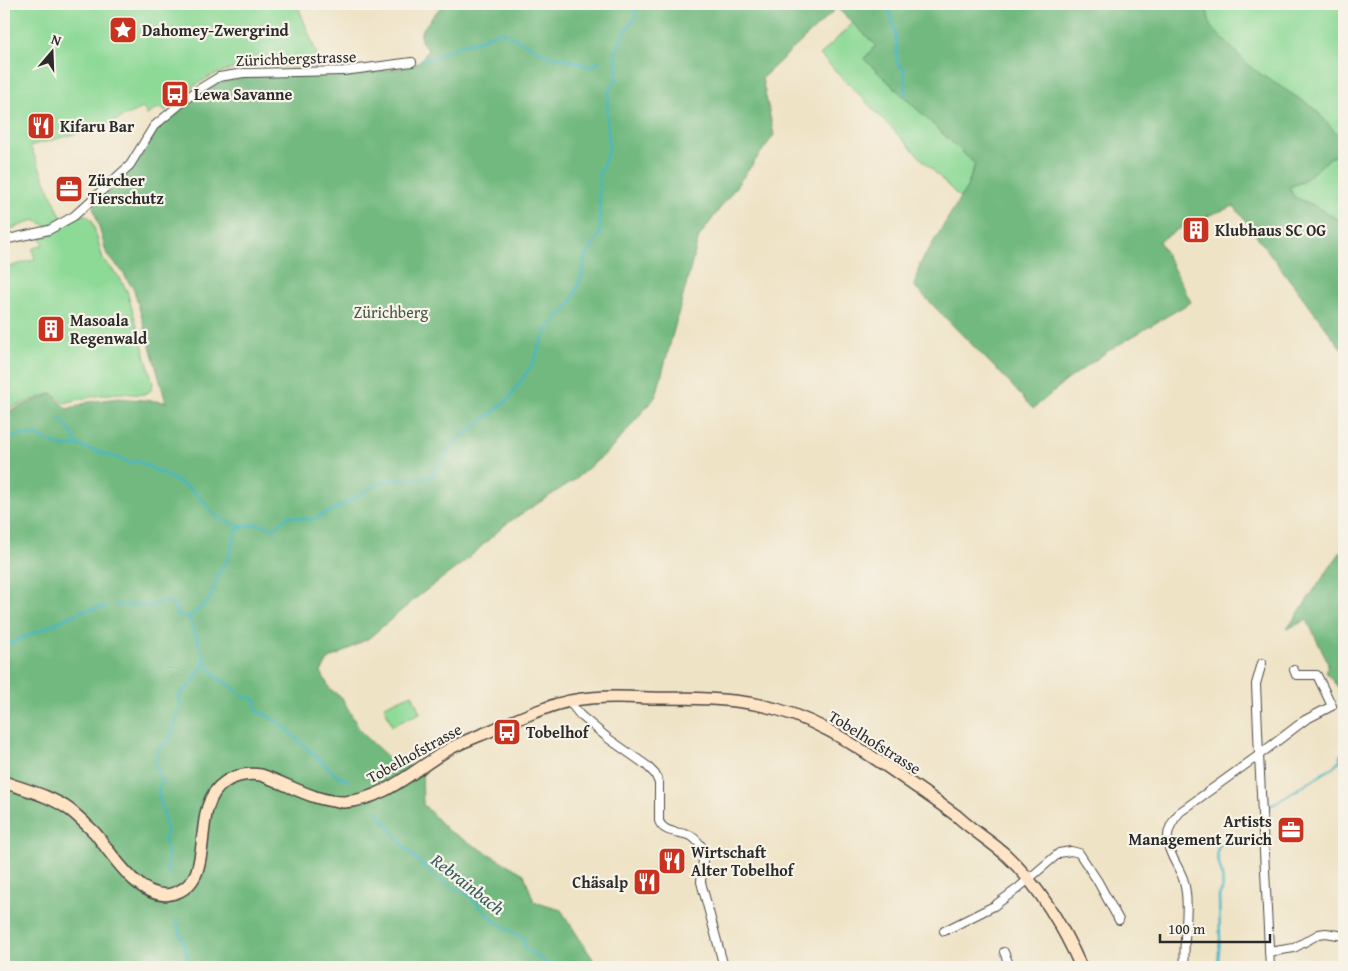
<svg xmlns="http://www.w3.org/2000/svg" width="1348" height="971" viewBox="0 0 1348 971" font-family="'Gentium Book Plus',serif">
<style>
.green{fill:#8dd996;stroke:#5c8260}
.forest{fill:#72b97f;stroke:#4e7255}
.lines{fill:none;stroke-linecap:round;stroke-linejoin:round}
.stream{stroke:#48b7c2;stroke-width:2.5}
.street-casing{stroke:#484742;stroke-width:10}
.secondary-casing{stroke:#484742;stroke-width:14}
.street{stroke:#fff;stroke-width:8}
.secondary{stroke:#ffe4c6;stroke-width:11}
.labels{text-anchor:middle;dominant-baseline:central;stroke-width:4.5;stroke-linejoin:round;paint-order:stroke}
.poi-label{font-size:16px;font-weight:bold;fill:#2b2b2b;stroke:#f7f3e8;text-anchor:start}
.street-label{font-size:16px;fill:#2b2b2b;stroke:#f7f3e8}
.park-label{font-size:16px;fill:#445646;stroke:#f7f3e8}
.water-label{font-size:18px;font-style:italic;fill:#355c60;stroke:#f7f3e8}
</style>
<rect width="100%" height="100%" fill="#f7f3e8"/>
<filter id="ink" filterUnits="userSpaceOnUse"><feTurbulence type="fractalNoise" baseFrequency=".02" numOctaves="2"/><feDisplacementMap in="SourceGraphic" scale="10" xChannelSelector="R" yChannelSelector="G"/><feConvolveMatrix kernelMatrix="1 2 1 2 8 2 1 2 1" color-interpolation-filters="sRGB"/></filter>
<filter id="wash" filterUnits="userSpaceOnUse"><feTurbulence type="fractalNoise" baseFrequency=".0096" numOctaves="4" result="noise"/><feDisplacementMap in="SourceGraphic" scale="20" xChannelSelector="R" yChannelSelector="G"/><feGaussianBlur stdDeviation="1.12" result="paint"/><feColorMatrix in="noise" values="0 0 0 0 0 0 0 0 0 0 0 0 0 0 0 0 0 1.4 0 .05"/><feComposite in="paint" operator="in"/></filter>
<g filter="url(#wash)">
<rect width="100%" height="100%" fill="#efe3c6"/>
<!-- green -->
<g class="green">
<path d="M 4,4 L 297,4 L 316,52 L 320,67 C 289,68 249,62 219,73 C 198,80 182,96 165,111 L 158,108 L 147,115 L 143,108 L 101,127 L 30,146 L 62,219 L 56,223 L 58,230 L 78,216 L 86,215 L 92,220 L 103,259 L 120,278 L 127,291 L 153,383 L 151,390 C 143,398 131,393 120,393 C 101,394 82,399 64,403 L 52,393 L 4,410 L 4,275 L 8,274 L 6,268 L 35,259 L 32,249 L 43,245 L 40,236 L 52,233 L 50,225 L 47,226 L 34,220 L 4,232 Z"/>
<path d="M 1206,4 L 1344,4 L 1344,142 L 1314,108 L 1254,70 L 1210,26 Z"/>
<path d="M 853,23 L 876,45 L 864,59 L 975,164 L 967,187 L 960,198 L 820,55 Z"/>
<path d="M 1344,151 L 1344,223 L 1313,205 L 1294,197 L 1289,187 L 1302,182 L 1330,158 Z"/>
<path d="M 412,694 L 420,713 L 392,726 L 384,706 Z"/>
</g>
<!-- forest -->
<g class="forest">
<path d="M 443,4 L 1206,4 L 1210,26 L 1254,70 L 1314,108 L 1344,142 L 1344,151 L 1330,158 L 1302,182 L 1289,187 L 1294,197 L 1313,205 L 1344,223 L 1344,352 L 1234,206 L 1191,222 L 1159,241 L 1191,302 L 1108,351 L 1066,381 L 1033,409 L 1005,378 L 914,286 L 920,264 L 967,187 L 975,164 L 864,59 L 876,45 L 837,8 L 762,78 L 774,135 L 699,237 L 656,396 L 611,449 L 574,480 L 506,524 L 464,562 L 416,598 L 369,638 L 328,660 L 321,672 L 330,689 L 342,698 L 361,732 L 390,759 L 422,770 L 423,804 L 447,830 L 524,874 L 534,902 L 561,910 L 598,967 L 4,967 L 4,413 L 52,394 L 67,409 L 89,402 L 118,398 L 166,402 L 134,290 L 121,270 L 107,255 L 93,206 L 132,169 L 141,157 L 157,129 L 182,106 L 206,89 L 220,80 L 234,77 L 373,72 L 408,67 L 420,61 L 428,50 L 421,41 L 421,31 Z"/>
<path d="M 1344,547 L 1344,695 L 1326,672 L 1328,663 L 1307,620 L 1287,629 Z"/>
</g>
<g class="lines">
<!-- stream -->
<g class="stream">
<path d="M 187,4 L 193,6 L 203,4"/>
<path d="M 885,4 C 895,19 898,45 897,63 L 904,69 L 906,86 L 905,95"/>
<path d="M 421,60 L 434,58 L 457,46 L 482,40 L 486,36 L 504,32 C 520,43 538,47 553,59 L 556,56 L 591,67 L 600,61"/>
<path d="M 60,419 L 71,431 L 77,445"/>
<path d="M 10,438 L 22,434 L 30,436 L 37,435 C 50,443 61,449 77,445 L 132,463 L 137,461 C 156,470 175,479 193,491 C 201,496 205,504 211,511 C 219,520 232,523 243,526"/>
<path d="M 115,605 L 151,606 L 164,601 L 176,606 L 176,616 L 190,616"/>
<path d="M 4,646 L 83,611 L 107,606"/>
<path d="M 348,781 L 343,777 L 337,776 L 282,725 C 272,720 266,713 256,711 L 256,700 C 251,698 246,697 241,695 C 236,693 234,687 229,685 C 206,672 206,661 197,638 C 194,630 189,625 190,616 L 208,602 L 215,586 L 218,573 L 228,559 L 237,529 L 255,524 L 274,528 L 289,516 L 311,520 L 345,504 L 372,487 L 389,480 L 431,477 L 454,443 L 507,401 L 533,363 L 545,333 L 571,303 L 581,277 L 585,258 L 600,234 L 599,172 L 604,164 L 609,147 L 607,112 L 609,91 L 617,78 L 617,64 L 615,52 L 626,30 L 635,18 L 636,4"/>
<path d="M 1272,805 L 1332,768 L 1340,761 L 1340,756 L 1344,751"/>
<path d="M 377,811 L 405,848 L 435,877 L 468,895 L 497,923 L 524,939 L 525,949 L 540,958 L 549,967"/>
<path d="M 168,873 L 167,863 L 168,852 L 164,839 L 167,830 L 158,790 L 162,782 L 155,762 L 157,751 L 168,741 L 172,732 L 181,705 L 178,696 L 191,684 L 205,662"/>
<path d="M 176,920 L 191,967"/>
<path d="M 1213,967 L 1218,963 L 1220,938 L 1219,896 C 1230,881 1213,858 1218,848 C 1220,845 1222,843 1224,841 L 1250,843 L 1255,845 L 1258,843"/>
</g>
</g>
</g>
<g filter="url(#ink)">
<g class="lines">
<defs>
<g id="street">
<path d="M 4,240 L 49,230 L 74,216 L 130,165 L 154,126 L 196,91 L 219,77 L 244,73 L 344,71 L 412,62"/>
<path d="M 571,700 L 572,705 L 580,715 L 609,739 L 646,765 L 655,774 L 659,783 L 659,821 C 664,834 680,831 691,836 C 696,839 699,843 702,847 L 703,860 L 701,882 L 724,967"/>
<path d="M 944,931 L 994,906 L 1017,889 L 1059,853 L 1071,851 L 1079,853 L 1097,880 L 1119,920"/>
<path d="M 1004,952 L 1010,967"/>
<path d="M 1269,952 L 1294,948 L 1319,934 L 1326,933 L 1344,936"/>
<path d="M 1185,967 C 1182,939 1191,910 1184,882 C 1181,869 1170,858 1168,843 C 1166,831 1172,821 1180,812 L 1259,755 L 1256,684 L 1262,663"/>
<path d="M 1270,967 L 1259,755 L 1305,720 L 1332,706 L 1317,675 L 1296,675 L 1294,670"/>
</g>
<path id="secondary" d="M 4,782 C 26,790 51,796 70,810 C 79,817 87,825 95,833 C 112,854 140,901 171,894 C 221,883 186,808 225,782 C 236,775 248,773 261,775 C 288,784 315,802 344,802 C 385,800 417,767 451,748 C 466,740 482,735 497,728 C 513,721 529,714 546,708 C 581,694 618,697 654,698 C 690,698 726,698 760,705 C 809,715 849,741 889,768 C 912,784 935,800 957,816 C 972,830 990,841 1006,855 C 1039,886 1063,926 1081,967"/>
</defs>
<!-- street casing -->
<use href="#street" class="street-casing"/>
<!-- secondary casing -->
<use href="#secondary" class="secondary-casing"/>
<!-- street -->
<use href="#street" class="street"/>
<!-- secondary -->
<use href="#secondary" class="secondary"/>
</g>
</g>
<!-- icons -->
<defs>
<symbol id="sight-square" viewBox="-11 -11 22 22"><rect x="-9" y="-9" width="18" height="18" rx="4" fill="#c8321e" stroke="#f7f3e8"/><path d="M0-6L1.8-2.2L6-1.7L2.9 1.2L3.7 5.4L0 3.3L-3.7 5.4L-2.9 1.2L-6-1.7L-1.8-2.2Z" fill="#fff"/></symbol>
<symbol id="bus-square" viewBox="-11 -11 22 22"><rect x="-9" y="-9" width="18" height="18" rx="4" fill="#c8321e" stroke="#f7f3e8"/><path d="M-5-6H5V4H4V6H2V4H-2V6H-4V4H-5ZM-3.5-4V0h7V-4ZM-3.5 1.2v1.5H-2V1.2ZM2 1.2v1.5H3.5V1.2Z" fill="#fff"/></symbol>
<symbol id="restaurant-square" viewBox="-11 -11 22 22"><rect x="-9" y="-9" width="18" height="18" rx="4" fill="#c8321e" stroke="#f7f3e8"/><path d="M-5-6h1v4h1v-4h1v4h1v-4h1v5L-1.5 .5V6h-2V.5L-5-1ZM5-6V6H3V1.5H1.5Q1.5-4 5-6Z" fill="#fff"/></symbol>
<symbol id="office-square" viewBox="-11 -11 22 22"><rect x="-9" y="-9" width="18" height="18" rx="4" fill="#c8321e" stroke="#f7f3e8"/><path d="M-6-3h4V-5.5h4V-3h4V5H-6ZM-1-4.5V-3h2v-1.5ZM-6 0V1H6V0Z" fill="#fff"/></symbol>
<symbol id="building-square" viewBox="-11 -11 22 22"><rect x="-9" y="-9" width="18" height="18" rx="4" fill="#c8321e" stroke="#f7f3e8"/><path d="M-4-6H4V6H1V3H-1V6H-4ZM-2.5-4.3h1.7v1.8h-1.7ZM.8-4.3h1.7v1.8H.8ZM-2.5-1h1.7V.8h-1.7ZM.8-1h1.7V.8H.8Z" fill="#fff"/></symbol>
</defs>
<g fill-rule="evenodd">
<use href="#sight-square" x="107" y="14" width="32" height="32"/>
<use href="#bus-square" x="159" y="78" width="32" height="32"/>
<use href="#restaurant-square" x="25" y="110" width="32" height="32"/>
<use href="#office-square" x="53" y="173" width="32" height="32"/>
<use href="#building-square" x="1180" y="214" width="32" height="32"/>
<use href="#building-square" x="35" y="313" width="32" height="32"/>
<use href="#bus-square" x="491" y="716" width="32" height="32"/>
<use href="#office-square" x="1275" y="814" width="32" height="32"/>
<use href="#restaurant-square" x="656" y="845" width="32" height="32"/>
<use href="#restaurant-square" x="631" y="866" width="32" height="32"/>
</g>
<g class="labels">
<!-- poi labels -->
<g class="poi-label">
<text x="142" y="30">Dahomey-Zwergrind</text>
<text x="194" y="94">Lewa Savanne</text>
<text x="60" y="126">Kifaru Bar</text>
<text x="88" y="180">Zürcher<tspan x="88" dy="18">Tierschutz</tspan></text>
<text x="1215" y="230">Klubhaus SC OG</text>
<text x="70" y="320">Masoala<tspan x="70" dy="18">Regenwald</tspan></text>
<text x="526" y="732">Tobelhof</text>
<text x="1272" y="821" text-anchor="end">Artists<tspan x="1272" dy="18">Management Zurich</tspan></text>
<text x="691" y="852">Wirtschaft<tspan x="691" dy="18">Alter Tobelhof</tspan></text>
<text x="628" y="882" text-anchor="end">Chäsalp</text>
</g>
<!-- street labels -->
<g class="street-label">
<text transform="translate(296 58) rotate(-2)">Zürichbergstrasse</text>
<text transform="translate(875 742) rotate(32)">Tobelhofstrasse</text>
<text transform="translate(414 753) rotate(-29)">Tobelhofstrasse</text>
</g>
<!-- park labels -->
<g class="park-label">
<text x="391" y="312">Zürichberg</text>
</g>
<!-- water labels -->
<g class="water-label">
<text transform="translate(468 884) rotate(38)">Rebrainbach</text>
</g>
</g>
<!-- margin -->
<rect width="1348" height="971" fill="none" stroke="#f7f3e8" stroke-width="20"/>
<!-- north arrow -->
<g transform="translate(52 52) rotate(19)" stroke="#f7f3e8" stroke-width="4" paint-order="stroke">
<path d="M0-4L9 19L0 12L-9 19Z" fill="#2b2b2b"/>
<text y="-8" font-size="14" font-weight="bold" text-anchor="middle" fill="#2b2b2b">N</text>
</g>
<!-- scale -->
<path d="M1160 934v8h110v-8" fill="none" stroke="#2b2b2b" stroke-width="2.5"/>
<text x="1168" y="934" font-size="15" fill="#2b2b2b" stroke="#f7f3e8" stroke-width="4" paint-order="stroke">100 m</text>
</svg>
